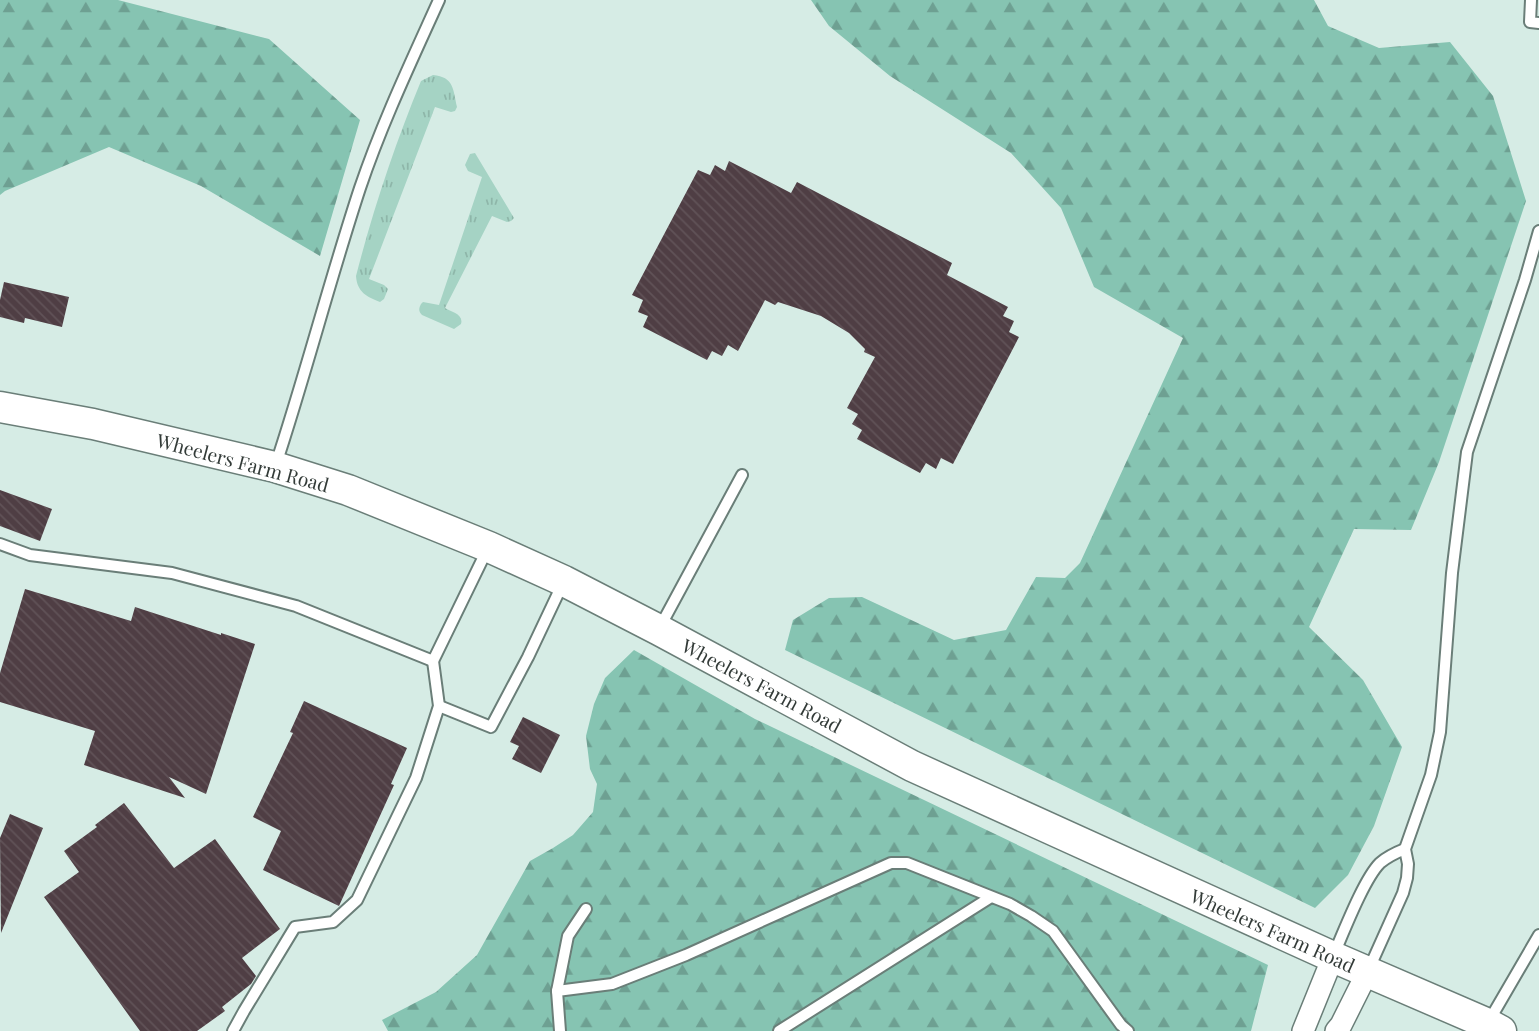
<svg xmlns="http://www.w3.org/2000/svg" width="1539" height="1031" viewBox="0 0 1539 1031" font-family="'Playfair Display',serif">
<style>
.grass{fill:url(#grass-tufts)}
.forest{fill:url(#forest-firs)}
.building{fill:url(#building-back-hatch)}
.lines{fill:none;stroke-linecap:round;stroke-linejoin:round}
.lane-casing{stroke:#6a7e78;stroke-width:14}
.street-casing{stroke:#6a7e78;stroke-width:24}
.secondary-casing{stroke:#6a7e78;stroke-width:33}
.lane{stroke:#fff;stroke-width:10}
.street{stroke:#fff;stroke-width:21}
.secondary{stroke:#fff;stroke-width:30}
.labels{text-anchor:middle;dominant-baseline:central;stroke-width:7;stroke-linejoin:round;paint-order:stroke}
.street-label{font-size:19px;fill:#333b38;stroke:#fff}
</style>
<defs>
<pattern id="grass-tufts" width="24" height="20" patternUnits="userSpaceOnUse" patternTransform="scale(1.75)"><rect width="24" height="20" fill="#a5d3c4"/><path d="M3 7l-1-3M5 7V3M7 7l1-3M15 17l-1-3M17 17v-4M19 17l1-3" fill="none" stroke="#8eb6a9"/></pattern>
<pattern id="forest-firs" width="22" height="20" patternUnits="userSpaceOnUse" patternTransform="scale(1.75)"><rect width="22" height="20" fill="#86c4b2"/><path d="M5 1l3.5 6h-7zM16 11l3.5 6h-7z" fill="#6ea092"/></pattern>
<pattern id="building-back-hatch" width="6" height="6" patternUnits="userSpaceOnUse" patternTransform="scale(1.75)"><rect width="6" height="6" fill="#4f3e44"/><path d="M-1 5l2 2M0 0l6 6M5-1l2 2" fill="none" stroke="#605257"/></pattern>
</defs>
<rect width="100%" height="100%" fill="#d6ece5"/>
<!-- grass -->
<g class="grass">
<path d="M 433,75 C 454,77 453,89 457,107 L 455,111 L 451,112 L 435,107 L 369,279 L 384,285 L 388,289 L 384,299 L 380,302 C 367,297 357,292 356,276 C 373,210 395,144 421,81 Z"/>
<path d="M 475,153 L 514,218 L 511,221 L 507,222 L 492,216 L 445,308 C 451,312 464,314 461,324 L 454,329 L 422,315 C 418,311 419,308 421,304 L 423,302 L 439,305 L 482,177 L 468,171 L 465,165 L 470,154 Z"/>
</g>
<!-- forest -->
<g class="forest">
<path d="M 0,0 L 118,0 L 269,39 L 360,120 L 320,256 L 201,186 L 109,147 L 5,191 L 0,195 Z"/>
<path d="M 811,0 L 1314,0 L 1328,26 L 1379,48 L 1450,42 L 1493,96 L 1526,201 L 1439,462 L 1411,530 L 1354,529 L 1309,627 L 1363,680 L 1402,747 L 1374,826 L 1348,875 L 1315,908 L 785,650 L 793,620 L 829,598 L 862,597 L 954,640 L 1006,630 L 1036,577 L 1065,578 L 1080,563 L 1183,338 L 1094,287 L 1061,208 L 1011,153 L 890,76 L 829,26 Z"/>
<path d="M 634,650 L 755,719 L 1268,965 L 1251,1031 L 388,1031 L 382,1020 L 436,992 L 477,955 L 530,861 L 553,848 L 573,835 L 593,812 L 597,784 L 590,769 L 586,736 L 594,704 L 605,678 Z"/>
</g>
<!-- building -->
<g class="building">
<path d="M 729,161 L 791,193 L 797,182 L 952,263 L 947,275 L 1008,307 L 1003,316 L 1014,321 L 1009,332 L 1019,337 L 953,464 L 941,458 L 936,469 L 926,463 L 920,473 L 857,439 L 862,430 L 852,424 L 858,414 L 847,408 L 875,357 L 864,352 L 865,349 L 849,333 L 821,316 L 778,302 L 775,305 L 765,300 L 738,351 L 728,345 L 722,356 L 712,351 L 707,360 L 643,327 L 648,316 L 638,312 L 643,300 L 632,295 L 698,170 L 710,175 L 715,165 L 725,171 Z"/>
<path d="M 4,282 L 69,297 L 62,327 L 25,318 L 24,323 L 0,317 L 0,300 Z"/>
<path d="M 0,490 L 52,509 L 40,541 L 0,526 Z"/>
<path d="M 25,589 L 131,621 L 135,607 L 221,635 L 221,633 L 255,644 L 206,794 L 169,777 L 185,798 L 84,765 L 95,731 L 0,702 L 0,673 Z"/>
<path d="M 304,701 L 407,748 L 391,784 L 394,785 L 339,906 L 263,870 L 281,831 L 253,817 L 293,733 L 290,732 Z"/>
<path d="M 523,717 L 560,735 L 541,773 L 512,759 L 519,746 L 510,742 Z"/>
<path d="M 124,803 L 174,868 L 215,839 L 280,929 L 242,958 L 256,976 L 251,984 L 222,1007 L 225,1011 L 197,1031 L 140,1031 L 44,897 L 79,872 L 64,851 L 97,827 L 95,825 Z"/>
<path d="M 10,814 L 43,828 L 1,933 L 0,838 Z"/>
</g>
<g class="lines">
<defs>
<g id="lane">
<path d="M 1531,0 L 1530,22 L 1539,23"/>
<path d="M 276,464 C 306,373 330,279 360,188 C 382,123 411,62 439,0"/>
<path d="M 0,544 L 30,555 L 172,573 L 296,606 L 433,661 L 487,550"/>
<path d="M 660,627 L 742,475"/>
<path d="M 439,706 L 491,727 L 528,657 L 563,583"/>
<path d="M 1334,954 C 1344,931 1364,879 1380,863 C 1388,856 1395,853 1405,849"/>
<path d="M 1368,971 L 1403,893 L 1407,878 L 1408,864 L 1405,849 L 1431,775 L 1440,732 L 1452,573 L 1467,452 L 1525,280 L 1539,231"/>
<path d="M 557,991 L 568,936 L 586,909"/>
<path d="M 1489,1021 L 1539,935"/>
<path d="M 233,1031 L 244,1011 L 295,927 L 333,922 L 357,900 L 416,778 L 439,706 L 433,661"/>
<path d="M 560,1031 L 557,991 L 612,984 L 686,955 L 891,863 L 907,863 L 1010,904 L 1031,916 L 1053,931 L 1121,1025 L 1128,1031"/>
<path d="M 779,1031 L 991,897"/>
</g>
<g id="street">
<path d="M 1303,1031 L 1333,957"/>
<path d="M 1336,1031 L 1341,1025 L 1367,973"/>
</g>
<path id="secondary" d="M 0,407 L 93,424 L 275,467 L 348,490 L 489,547 L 564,581 L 659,630 L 912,766 L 1333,957 L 1488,1024 L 1501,1031"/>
</defs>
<!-- lane casing -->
<use href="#lane" class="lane-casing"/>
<!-- street casing -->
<use href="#street" class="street-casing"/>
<!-- secondary casing -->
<use href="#secondary" class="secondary-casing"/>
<!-- lane -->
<use href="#lane" class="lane"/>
<!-- street -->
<use href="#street" class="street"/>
<!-- secondary -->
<use href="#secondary" class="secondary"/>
</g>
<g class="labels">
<!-- street labels -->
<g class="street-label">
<text transform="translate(243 462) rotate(15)">Wheelers Farm Road</text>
<text transform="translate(762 685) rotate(28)">Wheelers Farm Road</text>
<text transform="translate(1273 930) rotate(24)">Wheelers Farm Road</text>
</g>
</g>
</svg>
